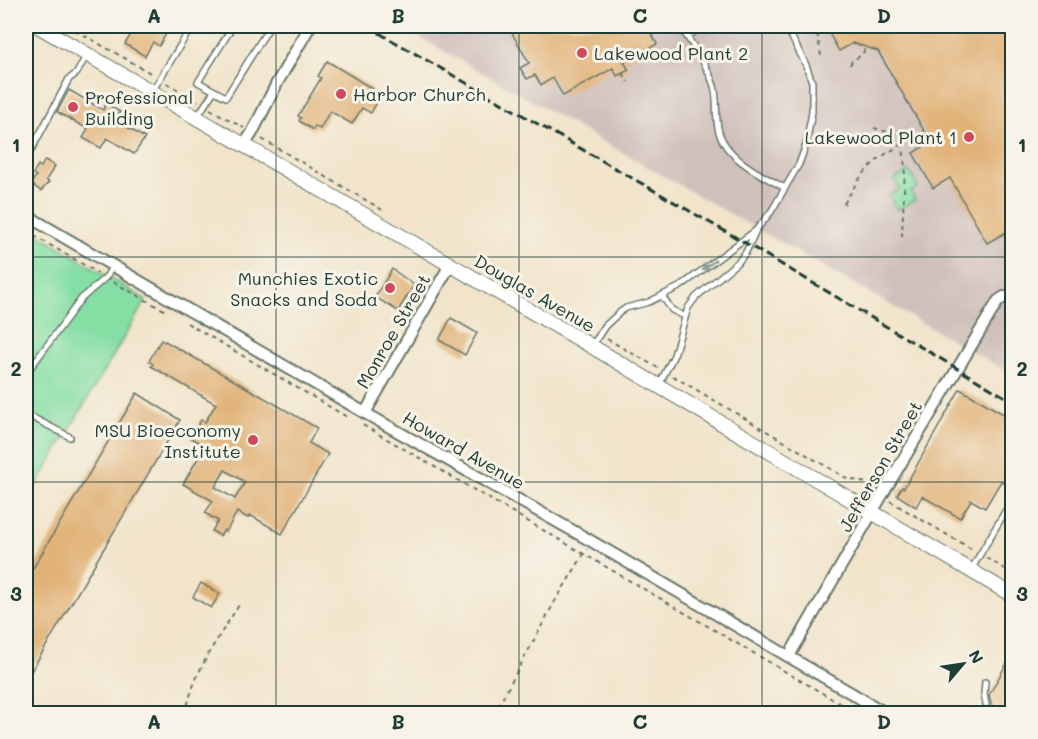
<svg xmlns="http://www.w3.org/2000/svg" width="1038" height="739" viewBox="0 0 1038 739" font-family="Mali,sans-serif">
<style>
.industrial{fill:#cfc0bb}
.green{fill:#85dfa5;stroke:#528e6c;stroke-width:1.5}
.building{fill:#e1b379;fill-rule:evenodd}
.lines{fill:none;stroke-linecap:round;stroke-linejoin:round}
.lane-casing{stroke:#687768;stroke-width:8}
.street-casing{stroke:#687768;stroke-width:14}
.secondary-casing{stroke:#687768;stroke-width:16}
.path{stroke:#687768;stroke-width:2;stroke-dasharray:4.5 4.5;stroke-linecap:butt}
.lane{stroke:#fff;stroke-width:5}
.street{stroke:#fff;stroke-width:10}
.secondary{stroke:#fff;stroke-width:14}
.rail{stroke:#1f3d34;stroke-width:3;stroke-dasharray:9 4.5;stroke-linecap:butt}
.oneway{fill:#8f9e9a}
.grid{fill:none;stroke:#1f3d34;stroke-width:1.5;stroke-opacity:0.55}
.poi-dot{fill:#d1495b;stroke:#f7f3e8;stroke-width:2}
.labels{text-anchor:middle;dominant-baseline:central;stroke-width:6;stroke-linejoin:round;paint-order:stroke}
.poi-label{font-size:18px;fill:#1f3d34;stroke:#f7f3e8;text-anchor:start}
.street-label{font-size:18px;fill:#1f3d34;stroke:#f7f3e8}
.neatline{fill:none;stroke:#1f3d34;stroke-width:2}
.grid-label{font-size:20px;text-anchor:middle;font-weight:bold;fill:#1f3d34}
</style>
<rect width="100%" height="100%" fill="#f7f3e8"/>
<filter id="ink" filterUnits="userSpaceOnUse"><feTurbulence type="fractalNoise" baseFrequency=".0167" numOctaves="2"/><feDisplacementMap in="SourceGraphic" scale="12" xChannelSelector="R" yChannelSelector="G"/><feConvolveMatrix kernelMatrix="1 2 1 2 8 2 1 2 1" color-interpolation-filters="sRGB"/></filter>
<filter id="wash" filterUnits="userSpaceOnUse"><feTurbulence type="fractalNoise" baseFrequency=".008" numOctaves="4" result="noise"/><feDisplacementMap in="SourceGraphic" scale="24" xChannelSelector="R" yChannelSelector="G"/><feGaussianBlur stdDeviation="1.35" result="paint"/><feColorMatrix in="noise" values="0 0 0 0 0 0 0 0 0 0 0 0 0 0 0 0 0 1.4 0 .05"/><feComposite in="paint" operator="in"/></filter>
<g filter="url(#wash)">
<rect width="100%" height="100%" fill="#f1e4ca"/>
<!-- industrial -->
<path class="industrial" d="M 400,26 L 1012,26 L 1012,374 Z"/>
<!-- green -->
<g class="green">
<path d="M 909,171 L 918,187 L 911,192 L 915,200 L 897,210 L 889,195 L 900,189 L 894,179 Z"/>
<path d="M 26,226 L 146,300 L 26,503 Z"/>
</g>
<g id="blocks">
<!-- building -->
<g class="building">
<path d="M 136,26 L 163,26 L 160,30 L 166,34 L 159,46 L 153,42 L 145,56 L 125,44 Z"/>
<path d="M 508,26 L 647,26 L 657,44 L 624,62 L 629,70 L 617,76 L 613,68 L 563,96 L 553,78 L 541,85 L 535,75 L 527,79 L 520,68 L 529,63 Z"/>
<path d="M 825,26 L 1007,26 L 1012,35 L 1012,229 L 987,243 L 950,178 L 933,188 L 913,153 L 923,147 L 926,134 L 878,51 L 853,43 L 839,51 Z"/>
<path d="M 327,61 L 373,89 L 367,98 L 376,104 L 371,113 L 362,108 L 352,124 L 330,111 L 320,129 L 315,126 L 313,130 L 299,121 L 301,118 L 298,116 L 321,78 L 318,76 Z"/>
<path d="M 69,90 L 103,110 L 106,104 L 120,112 L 115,120 L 145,138 L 134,154 L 107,138 L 101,148 L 83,138 L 88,129 L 57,112 Z"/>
<path d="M 45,160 L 55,166 L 46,180 L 49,182 L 41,191 L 31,184 L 36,176 L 33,174 L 38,165 L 41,167 Z"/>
<path d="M 392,269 L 414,285 L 398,311 L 375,297 Z"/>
<path d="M 451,318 L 477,333 L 465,355 L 439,340 Z"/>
<path d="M 161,340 L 164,342 L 165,341 L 317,428 L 309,443 L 328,454 L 282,534 L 250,515 L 248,518 L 237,512 L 226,532 L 224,530 L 220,536 L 212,531 L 218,521 L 205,513 L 213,501 L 183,484 L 205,446 L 191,438 L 201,420 L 205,422 L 216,404 L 151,366 L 153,364 L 149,361 ZM 225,470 L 245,482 L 235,499 L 215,487 Z"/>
<path d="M 960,389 L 1012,419 L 1012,488 L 1001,481 L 985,508 L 971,500 L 960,518 L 922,496 L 916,507 L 897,495 L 902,487 L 904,488 Z"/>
<path d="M 137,393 L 180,420 L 26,680 L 26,580 Z"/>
<path d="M 201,583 L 220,594 L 211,608 L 193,597 Z"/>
<path d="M 1012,654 L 1012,714 L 994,714 L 989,695 Z"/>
</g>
</g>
</g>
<g filter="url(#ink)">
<use href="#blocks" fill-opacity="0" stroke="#687768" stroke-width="1.5"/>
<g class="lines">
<defs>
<g id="lane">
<path d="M 233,26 L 198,82 L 226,97 L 270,26"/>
<path d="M 298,26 L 307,31"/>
<path d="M 469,26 L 482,29 L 488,26"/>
<path d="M 680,26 C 692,45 707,64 714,86 C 718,100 715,114 718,128 C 723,157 761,175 785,188"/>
<path d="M 687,36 L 705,26"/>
<path d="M 153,90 L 192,26"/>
<path d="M 197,117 L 214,91"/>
<path d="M 26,160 L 69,79 L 77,73 L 86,56"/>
<path d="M 662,296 L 672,310 L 684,316"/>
<path d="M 592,346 L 605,326 L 619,313 L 626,308 L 649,302 L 681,286 L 755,231"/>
<path d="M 26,374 L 81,299 L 106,277 L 113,266"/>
<path d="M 659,385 L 674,355 L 688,308 L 696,297 L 739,261 L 746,252 L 756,230 L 771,212 L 799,164 L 806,145 L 812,112 L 812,82 L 806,65 L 786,26"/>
<path d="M 26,414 L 70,437"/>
<path d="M 971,570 L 1006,510 L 1012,507"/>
<path d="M 1012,645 L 1012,644"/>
<path d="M 985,682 L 984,694 L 986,704"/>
<path d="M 988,711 L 989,714"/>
</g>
<g id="street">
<path d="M 26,28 L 27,26"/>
<path d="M 244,145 L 252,133 L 277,83 L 310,26"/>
<path d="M 26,215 L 365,413 L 591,541 L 887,714"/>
<path d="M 365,413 L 450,265"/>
<path d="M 789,656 L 885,490 L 998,301 L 1004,297"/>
</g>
<path id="secondary" d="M 38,26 L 591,346 L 1012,595"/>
</defs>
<!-- lane casing -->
<use href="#lane" class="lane-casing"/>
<!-- street casing -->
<use href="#street" class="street-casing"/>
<!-- secondary casing -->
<use href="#secondary" class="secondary-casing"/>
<!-- path -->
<g class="path">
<path d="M 68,26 L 154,75"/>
<path d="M 812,26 L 818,37 L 821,56"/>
<path d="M 850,65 L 852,61 L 863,54 L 865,47"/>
<path d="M 623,73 L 628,82"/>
<path d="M 166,83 L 198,101"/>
<path d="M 210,109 L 244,128"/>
<path d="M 874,128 L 911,139"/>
<path d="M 262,139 L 386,212"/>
<path d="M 844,204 C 866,165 874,160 913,138 L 924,141"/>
<path d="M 26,231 L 98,273"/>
<path d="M 902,237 L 905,168 L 903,144"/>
<path d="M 113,282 L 166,311"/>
<path d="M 555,310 L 592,330"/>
<path d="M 187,323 L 347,417"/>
<path d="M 607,339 L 660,369"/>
<path d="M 673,376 L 846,478 L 866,483 L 874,489"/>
<path d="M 363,425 L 858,714"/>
<path d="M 890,501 L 973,550"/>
<path d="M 986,558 L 1012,573"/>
<path d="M 186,714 C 192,674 218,638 239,605"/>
<path d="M 494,714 L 554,603 L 587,549"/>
</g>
<!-- lane -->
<use href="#lane" class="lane"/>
<!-- street -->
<use href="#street" class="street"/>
<!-- secondary -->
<use href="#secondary" class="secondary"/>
<!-- rail -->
<path class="rail" d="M 367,26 L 742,241 L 1012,401"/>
</g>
<!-- one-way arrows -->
<defs><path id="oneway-solid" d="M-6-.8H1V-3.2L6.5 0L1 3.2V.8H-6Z" transform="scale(1.5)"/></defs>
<use class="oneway" href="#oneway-solid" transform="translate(709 265) rotate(144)"/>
</g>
<!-- grid -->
<path class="grid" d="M 276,26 L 276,714M 519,26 L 519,714M 762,26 L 762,714M 26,257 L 1012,257M 26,482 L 1012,482"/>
<!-- markers -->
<g class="poi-dot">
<circle cx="582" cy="53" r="6"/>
<circle cx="341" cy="94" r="6"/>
<circle cx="73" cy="107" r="6"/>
<circle cx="969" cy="137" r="6"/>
<circle cx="390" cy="288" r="6"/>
<circle cx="253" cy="440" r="6"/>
</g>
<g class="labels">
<!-- poi labels -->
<g class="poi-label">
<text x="594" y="53">Lakewood Plant 2</text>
<text x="353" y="94">Harbor Church</text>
<text x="85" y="97">Professional<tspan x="85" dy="21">Building</tspan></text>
<text x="957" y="137" text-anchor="end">Lakewood Plant 1</text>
<text x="378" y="278" text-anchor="end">Munchies Exotic<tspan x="378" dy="21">Snacks and Soda</tspan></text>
<text x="241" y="430" text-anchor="end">MSU Bioeconomy<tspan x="241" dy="21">Institute</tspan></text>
</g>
<!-- street labels -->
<g class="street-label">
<text transform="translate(535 293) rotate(30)">Douglas Avenue</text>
<text transform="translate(393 331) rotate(-60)">Monroe Street</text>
<text transform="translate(464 450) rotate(30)">Howard Avenue</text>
<text transform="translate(880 466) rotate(-60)">Jefferson Street</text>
</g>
</g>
<!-- margin -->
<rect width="1038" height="739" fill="none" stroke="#f7f3e8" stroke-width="66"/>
<!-- north arrow -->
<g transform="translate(963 664) rotate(61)" stroke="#f7f3e8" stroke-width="4.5" paint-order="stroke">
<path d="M0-4.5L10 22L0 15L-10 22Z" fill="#1f3d34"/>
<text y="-9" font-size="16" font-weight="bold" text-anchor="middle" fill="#1f3d34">N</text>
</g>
<rect x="33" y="33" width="972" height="673" class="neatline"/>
<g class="grid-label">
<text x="154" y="23">A</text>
<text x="398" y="23">B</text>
<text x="640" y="23">C</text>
<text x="884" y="23">D</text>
<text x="16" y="152">1</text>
<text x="1022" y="152">1</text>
<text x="16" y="376">2</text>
<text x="1022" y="376">2</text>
<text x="16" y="601">3</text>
<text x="1022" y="601">3</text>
<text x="154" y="729">A</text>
<text x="398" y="729">B</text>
<text x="640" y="729">C</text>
<text x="884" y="729">D</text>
</g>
</svg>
